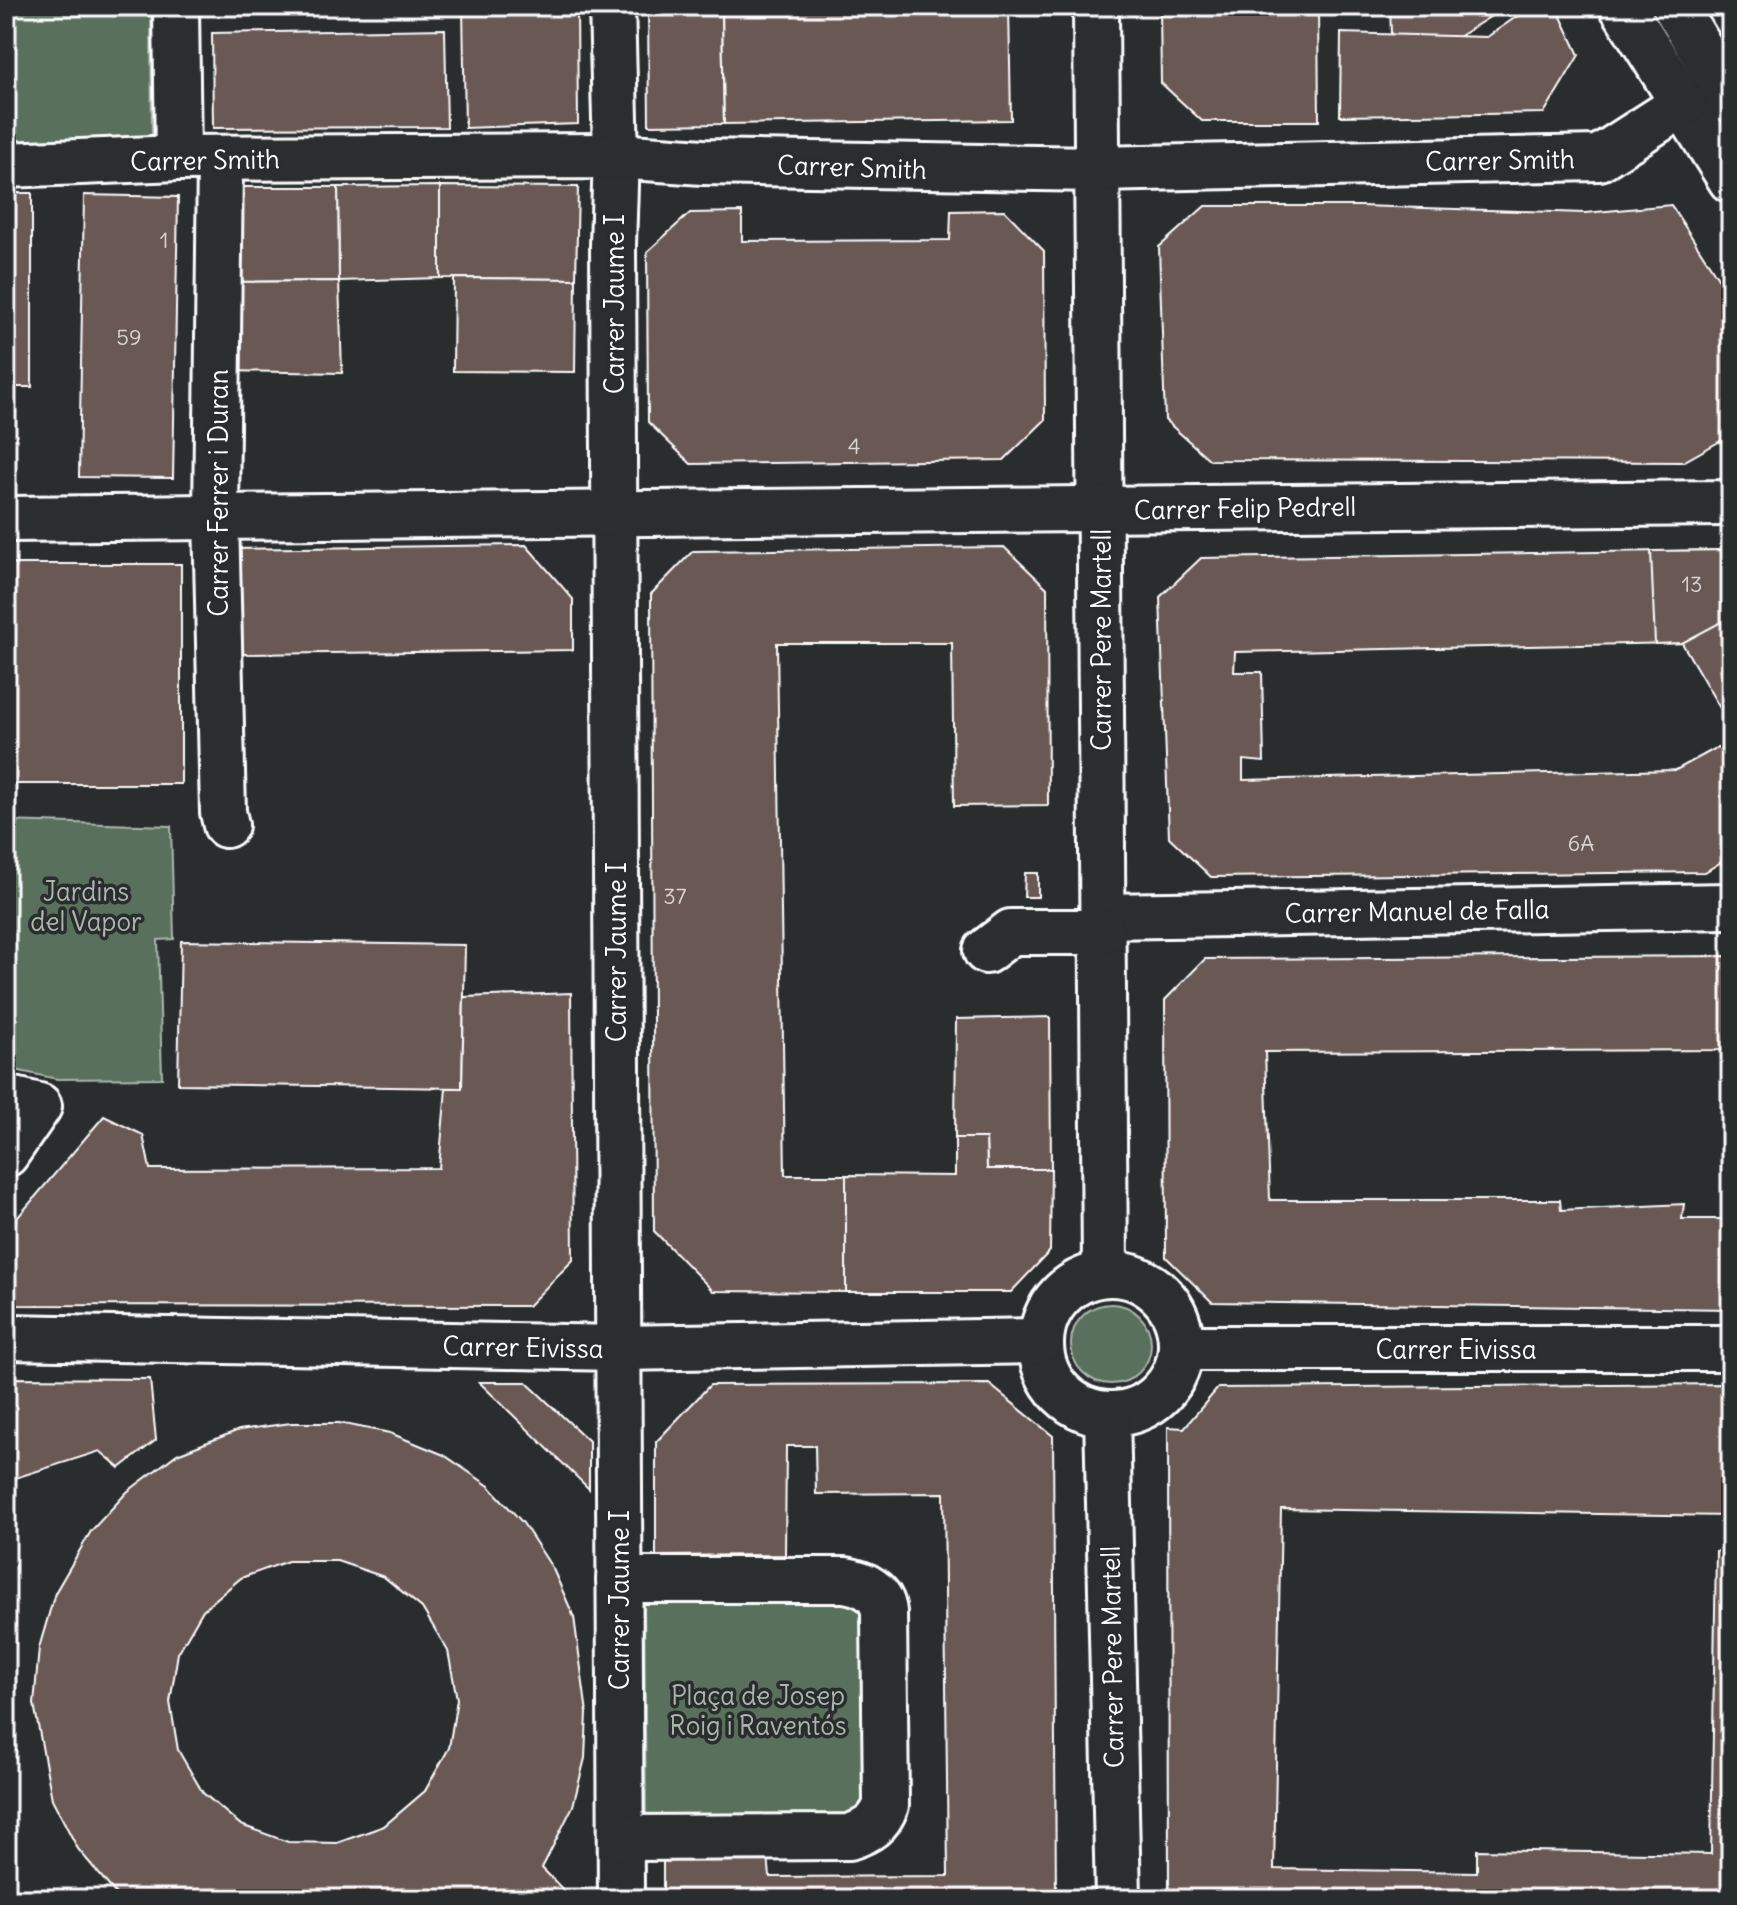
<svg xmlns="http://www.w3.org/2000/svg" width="1737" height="1905" viewBox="0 0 1737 1905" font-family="Delius,sans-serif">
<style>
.green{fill:#586f5c;stroke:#acb7ae;stroke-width:2}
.building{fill:#6a5854;stroke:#fff;stroke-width:2;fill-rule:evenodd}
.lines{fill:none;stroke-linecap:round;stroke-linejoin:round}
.minor-casing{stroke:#fff;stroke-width:50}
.minor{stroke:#2a2d2e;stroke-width:44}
.labels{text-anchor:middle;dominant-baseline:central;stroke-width:7;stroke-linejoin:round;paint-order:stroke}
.number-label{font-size:22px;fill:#dad5d4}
.street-label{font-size:26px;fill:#fff;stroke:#2a2d2e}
.park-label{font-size:26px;fill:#acb7ae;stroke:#2a2d2e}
</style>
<rect width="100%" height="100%" fill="#2a2d2e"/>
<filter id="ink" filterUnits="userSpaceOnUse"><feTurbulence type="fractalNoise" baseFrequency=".0125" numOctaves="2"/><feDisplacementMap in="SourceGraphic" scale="16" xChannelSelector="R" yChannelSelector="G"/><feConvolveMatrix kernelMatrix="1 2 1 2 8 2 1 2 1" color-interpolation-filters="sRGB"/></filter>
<g filter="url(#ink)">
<!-- green -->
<g class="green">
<path d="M 6,6 L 151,6 L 152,144 L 6,145 Z"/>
<path d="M 6,821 L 171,826 L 174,939 L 158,940 L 162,1078 L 57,1079 L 6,1068 Z"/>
<circle cx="1111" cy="1344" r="40"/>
<path d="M 644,1595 L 864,1598 L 870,1816 L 646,1827 Z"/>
</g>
<!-- building -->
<g class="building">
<path d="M 463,6 L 577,6 L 578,124 L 465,128 Z"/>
<path d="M 648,6 L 722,6 L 724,124 L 649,125 Z"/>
<path d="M 722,6 L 1009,6 L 1011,120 L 724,124 Z"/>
<path d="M 1160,6 L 1318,6 L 1319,121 L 1202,121 L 1161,83 Z"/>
<path d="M 1390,6 L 1507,6 L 1458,37 L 1391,35 Z"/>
<path d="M 1532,6 L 1556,6 L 1579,55 L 1544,113 L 1340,116 L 1341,33 L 1487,37 Z"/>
<path d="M 445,29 L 447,127 L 213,128 L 212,33 Z"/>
<path d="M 440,186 L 578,187 L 576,279 L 440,278 Z"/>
<path d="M 440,186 L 440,278 L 339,281 L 338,187 Z"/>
<path d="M 228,187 L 338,187 L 339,281 L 227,282 Z"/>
<rect x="6" y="193" width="26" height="194"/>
<path d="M 84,195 L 178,197 L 173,478 L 79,477 Z"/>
<path d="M 1671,205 L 1731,298 L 1731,435 L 1683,462 L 1210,460 L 1165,420 L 1159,247 L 1205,206 L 1360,206 L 1585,213 Z"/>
<path d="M 1004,210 L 1044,251 L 1045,420 L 1004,460 L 691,464 L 648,422 L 647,252 L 690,213 L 742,212 L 742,241 L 950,240 L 951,211 Z"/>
<path d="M 454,278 L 576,279 L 575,372 L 453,371 Z"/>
<path d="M 339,281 L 342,373 L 228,371 L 227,282 Z"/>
<path d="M 526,545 L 573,599 L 573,650 L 235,654 L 234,549 Z"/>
<path d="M 1004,547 L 1047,588 L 1048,805 L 954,806 L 952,643 L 777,643 L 785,1175 L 846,1175 L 846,1292 L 713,1291 L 654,1231 L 651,594 L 693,551 Z"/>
<path d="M 1731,550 L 1731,727 L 1682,643 L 1235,652 L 1234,672 L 1262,672 L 1264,762 L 1243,760 L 1243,780 L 1676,770 L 1731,740 L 1731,856 L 1705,872 L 1211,877 L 1169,837 L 1160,597 L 1201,558 Z"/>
<path d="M 1731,550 L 1731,617 L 1682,643 L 1655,644 L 1651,551 Z"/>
<rect x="6" y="564" width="175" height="220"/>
<path d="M 1025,873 L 1038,873 L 1038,897 L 1024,897 Z"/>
<path d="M 181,941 L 465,945 L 462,1088 L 178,1084 Z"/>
<path d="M 1731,956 L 1731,1050 L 1265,1052 L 1270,1200 L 1560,1200 L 1561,1210 L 1684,1204 L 1682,1219 L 1731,1219 L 1731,1309 L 1212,1302 L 1166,1257 L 1165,1000 L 1205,959 Z"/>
<path d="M 571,993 L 573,1260 L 528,1306 L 6,1305 L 6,1231 L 104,1116 L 143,1135 L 150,1169 L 439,1168 L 446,1088 L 462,1088 L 464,997 Z"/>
<path d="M 1050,1017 L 1051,1169 L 987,1169 L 986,1138 L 955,1138 L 956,1019 Z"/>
<path d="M 955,1138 L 986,1138 L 987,1169 L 1051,1169 L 1050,1251 L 1011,1292 L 846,1292 L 846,1175 L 955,1176 Z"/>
<path d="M 6,1378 L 150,1379 L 156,1440 L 120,1468 L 100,1451 L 6,1481 Z"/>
<path d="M 479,1382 L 526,1382 L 589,1441 L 589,1489 Z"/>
<path d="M 989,1384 L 1053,1436 L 1056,1899 L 663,1899 L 663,1854 L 768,1855 L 770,1877 L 948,1876 L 944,1493 L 816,1494 L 815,1446 L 786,1446 L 785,1555 L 656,1556 L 656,1442 L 710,1385 Z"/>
<path d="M 1731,1384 L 1731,1516 L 1281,1509 L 1274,1869 L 1477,1872 L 1477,1850 L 1711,1854 L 1716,1551 L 1731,1552 L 1731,1899 L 1169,1899 L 1168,1427 L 1184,1428 L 1218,1388 Z"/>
<path d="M 291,1423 L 339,1423 L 390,1433 L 444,1455 L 489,1486 L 523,1523 L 553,1569 L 574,1617 L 587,1713 L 585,1758 L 573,1806 L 542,1868 L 572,1899 L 120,1899 L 78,1849 L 52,1799 L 34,1704 L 39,1648 L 55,1593 L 91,1531 L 127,1492 L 177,1454 L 239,1430 ZM 288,1561 L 337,1561 L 384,1577 L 422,1608 L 448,1651 L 457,1699 L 449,1748 L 425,1791 L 384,1826 L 337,1843 L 288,1842 L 241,1825 L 203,1793 L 178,1750 L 170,1702 L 178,1653 L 203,1610 L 241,1578 Z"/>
</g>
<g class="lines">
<defs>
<g id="minor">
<path d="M 176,6 L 178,158"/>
<path d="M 612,6 L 616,156 L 613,245 L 621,1899"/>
<path d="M 1096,6 L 1105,1273"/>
<path d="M 1622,6 L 1731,180"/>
<path d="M 1675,6 L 1731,100"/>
<path d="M 220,160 L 216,517 L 223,812 L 226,825"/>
<path d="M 6,165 L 178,158 L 616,156 L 703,162 L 1097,169 L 1599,158 L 1683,104"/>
<path d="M 6,519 L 1725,503 L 1731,500"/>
<path d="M 1102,916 L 1731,906"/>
<path d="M 986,951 L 1011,932 L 1102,932"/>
<path d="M 6,1098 L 39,1106 L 6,1154"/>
<circle cx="1111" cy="1344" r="70"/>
<path d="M 6,1337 L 618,1348 L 1040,1341"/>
<path d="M 1182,1348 L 1731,1348"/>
<path d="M 1107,1414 L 1118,1899"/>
<path d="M 619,1580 L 845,1580 C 863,1583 882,1591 884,1612 L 886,1805 C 879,1824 868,1831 849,1837 L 621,1838"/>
</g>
</defs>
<!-- minor casing -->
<use href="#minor" class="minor-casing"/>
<!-- minor -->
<use href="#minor" class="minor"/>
</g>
</g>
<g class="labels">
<!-- number labels -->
<g class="number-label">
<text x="164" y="240">1</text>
<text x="129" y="337">59</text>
<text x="854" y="446">4</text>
<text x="1692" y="584">13</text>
<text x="1581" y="843">6A</text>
<text x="675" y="896">37</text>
</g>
<!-- street labels -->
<g class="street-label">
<text transform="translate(205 160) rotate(-1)">Carrer Smith</text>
<text transform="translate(1500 160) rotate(-1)">Carrer Smith</text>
<text transform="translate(852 167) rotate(2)">Carrer Smith</text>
<text transform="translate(614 304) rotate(-90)">Carrer Jaume I</text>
<text transform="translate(218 493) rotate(-90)">Carrer Ferrer i Duran</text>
<text transform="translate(1245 508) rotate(-1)">Carrer Felip Pedrell</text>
<text transform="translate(1101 640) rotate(-90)">Carrer Pere Martell</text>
<text transform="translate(1417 911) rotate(-1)">Carrer Manuel de Falla</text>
<text transform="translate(616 952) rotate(-90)">Carrer Jaume I</text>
<text transform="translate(523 1347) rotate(1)">Carrer Eivissa</text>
<text x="1456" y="1349">Carrer Eivissa</text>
<text transform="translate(619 1600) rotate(-90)">Carrer Jaume I</text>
<text transform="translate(1112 1657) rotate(-91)">Carrer Pere Martell</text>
</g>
<!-- park labels -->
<g class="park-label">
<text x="86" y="891">Jardins<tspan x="86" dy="30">del Vapor</tspan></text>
<text x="758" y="1695">Plaça de Josep<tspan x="758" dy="30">Roig i Raventós</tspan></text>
</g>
</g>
<!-- margin -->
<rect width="1737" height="1905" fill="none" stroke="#2a2d2e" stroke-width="32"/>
<rect x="16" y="16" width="1705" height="1873" fill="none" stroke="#fff" stroke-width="3" filter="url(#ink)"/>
</svg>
